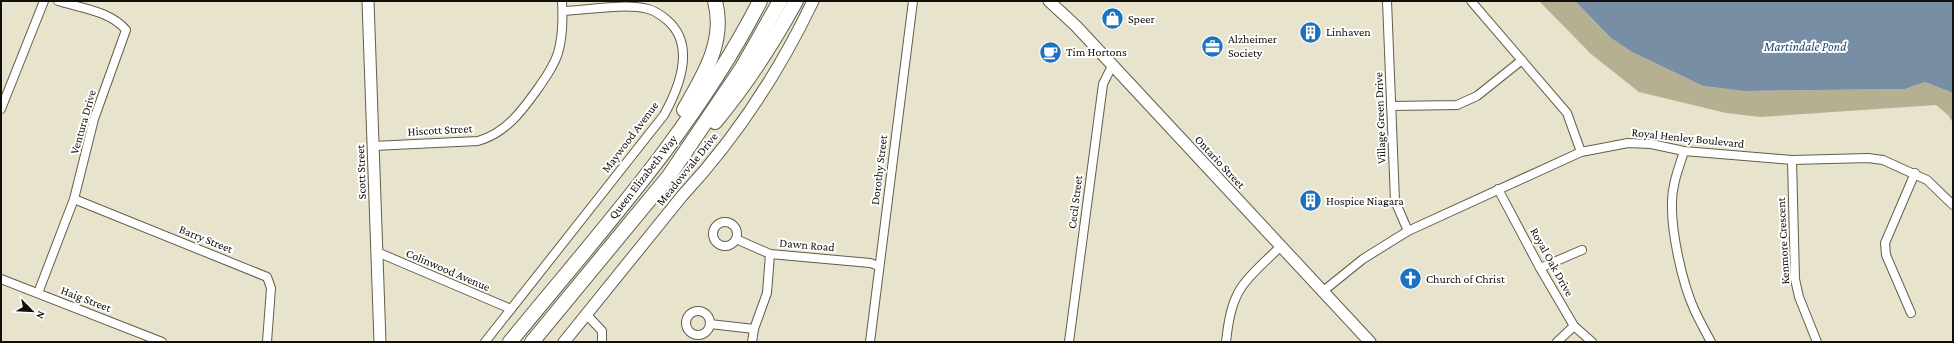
<svg xmlns="http://www.w3.org/2000/svg" width="1954" height="343" viewBox="0 0 1954 343" font-family="'Crimson Pro',serif">
<style>
.green{fill:#b6b093}
.water{fill:#788ea5}
.lines{fill:none;stroke-linecap:round;stroke-linejoin:round}
.street-casing{stroke:#635e4b;stroke-width:10}
.secondary-casing{stroke:#635e4b;stroke-width:13}
.highway-casing{stroke:#635e4b;stroke-width:16}
.street{stroke:#fff;stroke-width:8}
.secondary{stroke:#fff;stroke-width:11}
.highway{stroke:#fff;stroke-width:14}
.labels{text-anchor:middle;dominant-baseline:central;stroke-width:4;stroke-linejoin:round;paint-order:stroke}
.poi-label{font-size:12px;fill:#110f08;stroke:#fff;text-anchor:start}
.street-label{font-size:12px;fill:#110f08;stroke:#fff}
.water-label{font-size:13px;font-style:italic;fill:#25486c;stroke:#fff}
</style>
<rect width="100%" height="100%" fill="#e8e3cc"/>
<!-- green -->
<path class="green" d="M 1539,1 L 1575,1 L 1611,38 L 1632,52 L 1703,86 L 1744,91 L 1905,89 L 1925,82 L 1953,93 L 1953,123 L 1948,115 L 1936,105 L 1760,117 L 1726,113 L 1639,92 L 1591,54 Z"/>
<!-- water -->
<path class="water" d="M 1575,1 L 1953,1 L 1953,93 L 1925,82 L 1905,89 L 1744,91 L 1703,86 L 1632,52 L 1611,38 Z"/>
<g class="lines">
<defs>
<g id="street">
<path d="M 1387,1 L 1395,201 L 1408,231"/>
<path d="M 1471,1 L 1567,113 L 1581,152"/>
<path d="M 1391,106 L 1457,105 L 1477,96 L 1522,60"/>
<path d="M 1,109 L 44,1"/>
<path d="M 373,146 L 478,141 C 506,133 522,111 539,87 C 546,77 554,66 558,53 C 563,36 563,18 562,1"/>
<path d="M 1684,151 C 1679,168 1672,184 1672,202 C 1671,232 1682,282 1694,309 C 1699,320 1705,331 1711,342"/>
<path d="M 1792,160 L 1795,279 L 1799,297 L 1817,342"/>
<path d="M 1498,189 L 1540,268 L 1574,326 L 1592,342"/>
<path d="M 74,199 L 267,277 L 271,288 L 267,342"/>
<circle cx="725" cy="234" r="12"/>
<path d="M 736,239 L 770,254 L 870,263 L 879,266"/>
<path d="M 377,252 L 511,309"/>
<path d="M 1540,268 L 1582,250"/>
<path d="M 1,279 L 162,342"/>
<path d="M 1322,292 L 1363,259 L 1408,231 L 1581,152 L 1628,143 L 1651,144 L 1684,151 L 1792,160 L 1868,158 L 1883,160 L 1927,180 L 1953,205"/>
<path d="M 38,293 L 74,199 L 94,119 L 126,30 C 110,11 81,8 58,1"/>
<circle cx="698" cy="323" r="12"/>
<path d="M 1911,313 L 1886,255 L 1885,243 L 1915,173"/>
<path d="M 586,314 L 602,331 L 602,342"/>
<path d="M 710,324 L 754,329"/>
<path d="M 485,342 L 664,115 C 680,86 696,45 667,20 C 661,15 656,11 648,9 C 626,3 587,10 563,11"/>
<path d="M 752,342 L 754,329 L 767,293 L 770,254"/>
<path d="M 870,342 L 913,1"/>
<path d="M 1069,342 L 1103,84 L 1112,66"/>
<path d="M 1226,342 C 1228,324 1231,303 1241,288 C 1250,274 1268,259 1280,247"/>
<path d="M 1557,342 L 1574,326"/>
</g>
<g id="secondary">
<path d="M 368,1 L 380,342"/>
<path d="M 1049,1 L 1076,26 L 1370,342"/>
<path d="M 564,342 L 682,196 C 735,139 779,72 813,1"/>
</g>
<g id="highway">
<path d="M 684,110 C 703,76 726,42 715,1"/>
<path d="M 715,122 C 746,85 773,43 796,1"/>
<path d="M 510,342 C 599,233 696,127 760,1"/>
<path d="M 532,342 L 669,176 L 742,68 L 780,1"/>
</g>
</defs>
<!-- street casing -->
<use href="#street" class="street-casing"/>
<!-- secondary casing -->
<use href="#secondary" class="secondary-casing"/>
<!-- highway casing -->
<use href="#highway" class="highway-casing"/>
<!-- street -->
<use href="#street" class="street"/>
<!-- secondary -->
<use href="#secondary" class="secondary"/>
<!-- highway -->
<use href="#highway" class="highway"/>
</g>
<!-- icons -->
<defs>
<symbol id="shop-disc" viewBox="-11 -11 22 22"><circle r="9.5" fill="#1a72c0" stroke="#fff"/><path d="M-5-2.5h2.3a2.7 3.5 0 0 1 5.4 0H5L5.5 6h-11ZM-1.5-2.5h3a1.5 2.3 0 0 0-3 0Z" fill="#fff"/></symbol>
<symbol id="building-disc" viewBox="-11 -11 22 22"><circle r="9.5" fill="#1a72c0" stroke="#fff"/><path d="M-4-6H4V6H1V3H-1V6H-4ZM-2.5-4.3h1.7v1.8h-1.7ZM.8-4.3h1.7v1.8H.8ZM-2.5-1h1.7V.8h-1.7ZM.8-1h1.7V.8H.8Z" fill="#fff"/></symbol>
<symbol id="office-disc" viewBox="-11 -11 22 22"><circle r="9.5" fill="#1a72c0" stroke="#fff"/><path d="M-6-3h4V-5.5h4V-3h4V5H-6ZM-1-4.5V-3h2v-1.5ZM-6 0V1H6V0Z" fill="#fff"/></symbol>
<symbol id="cafe-disc" viewBox="-11 -11 22 22"><circle r="9.5" fill="#1a72c0" stroke="#fff"/><path d="M-5.5-4.5H6V0H3Q3 3.5 0 3.5H-2.5Q-5.5 3.5-5.5 0ZM3-3.2v2h1.7v-2ZM-6 4.5H4V6H-6Z" fill="#fff"/></symbol>
<symbol id="church-disc" viewBox="-11 -11 22 22"><circle r="9.5" fill="#1a72c0" stroke="#fff"/><path d="M-1.2-6h2.4v3.5h3.3v2.4h-3.3V6h-2.4V-.1h-3.3v-2.4h3.3Z" fill="#fff"/></symbol>
</defs>
<g fill-rule="evenodd">
<use href="#shop-disc" x="1100" y="6" width="25" height="25"/>
<use href="#building-disc" x="1298" y="20" width="25" height="25"/>
<use href="#office-disc" x="1200" y="34" width="25" height="25"/>
<use href="#cafe-disc" x="1038" y="40" width="25" height="25"/>
<use href="#building-disc" x="1298" y="188" width="25" height="25"/>
<use href="#church-disc" x="1398" y="266" width="25" height="25"/>
</g>
<g class="labels">
<!-- poi labels -->
<g class="poi-label">
<text x="1128" y="19">Speer</text>
<text x="1326" y="32">Linhaven</text>
<text x="1228" y="39">Alzheimer<tspan x="1228" dy="14">Society</tspan></text>
<text x="1066" y="52">Tim Hortons</text>
<text x="1326" y="201">Hospice Niagara</text>
<text x="1426" y="279">Church of Christ</text>
</g>
<!-- street labels -->
<g class="street-label">
<text transform="translate(1380 118) rotate(-92)">Village Green Drive</text>
<text transform="translate(83 122) rotate(-74)">Ventura Drive</text>
<text transform="translate(440 130) rotate(-3)">Hiscott Street</text>
<text transform="translate(630 137) rotate(-53)">Maywood Avenue</text>
<text transform="translate(1688 138) rotate(6)">Royal Henley Boulevard</text>
<text transform="translate(1220 162) rotate(47)">Ontario Street</text>
<text transform="translate(687 169) rotate(-51)">Meadowvale Drive</text>
<text transform="translate(879 170) rotate(-83)">Dorothy Street</text>
<text transform="translate(361 172) rotate(-92)">Scott Street</text>
<text transform="translate(643 177) rotate(-52)">Queen Elizabeth Way</text>
<text transform="translate(1075 202) rotate(-83)">Cecil Street</text>
<text transform="translate(206 239) rotate(22)">Barry Street</text>
<text transform="translate(1783 241) rotate(-93)">Kenmore Crescent</text>
<text transform="translate(807 245) rotate(5)">Dawn Road</text>
<text transform="translate(1552 262) rotate(61)">Royal Oak Drive</text>
<text transform="translate(448 270) rotate(23)">Colinwood Avenue</text>
<text transform="translate(86 299) rotate(21)">Haig Street</text>
</g>
<!-- water labels -->
<g class="water-label">
<text x="1805" y="46">Martindale Pond</text>
</g>
</g>
<!-- border -->
<rect width="1954" height="343" fill="none" stroke="#110f08" stroke-width="4"/>
<!-- north arrow -->
<g transform="translate(32 311) rotate(114)" stroke="#ffffff" stroke-width="3" paint-order="stroke">
<path d="M0-3L7 15L0 10L-7 15Z" fill="#110f08"/>
<text y="-6" font-size="11" font-weight="bold" text-anchor="middle" fill="#110f08">N</text>
</g>
</svg>
